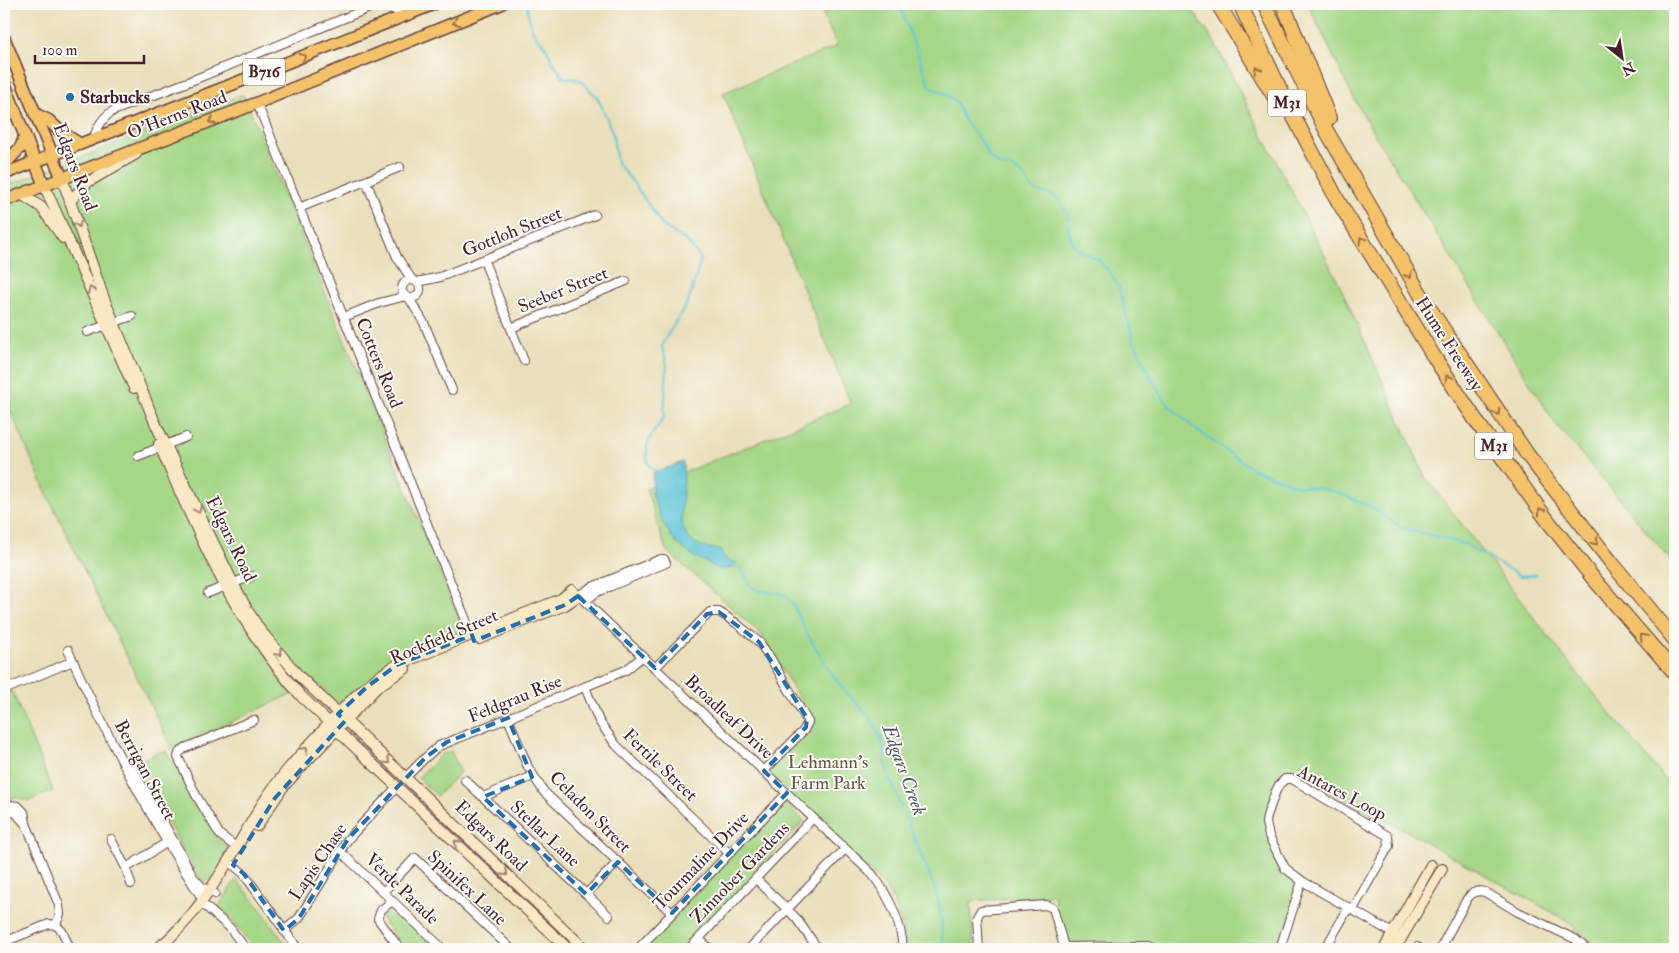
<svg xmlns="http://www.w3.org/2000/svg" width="1679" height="953" viewBox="0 0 1679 953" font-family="'IM FELL Double Pica',serif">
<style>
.green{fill:#a5d787;stroke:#787b59}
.water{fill:#5bc3d8;stroke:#527182}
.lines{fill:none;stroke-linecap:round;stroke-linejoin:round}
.stream{stroke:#5bc3d8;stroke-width:2}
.street-casing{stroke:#623c40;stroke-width:10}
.secondary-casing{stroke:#623c40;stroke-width:12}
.primary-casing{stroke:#623c40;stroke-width:14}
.highway-casing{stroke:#623c40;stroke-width:16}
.street{stroke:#fff;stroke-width:8}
.secondary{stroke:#fae7c3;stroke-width:10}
.primary{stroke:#f3c26a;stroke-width:11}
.highway{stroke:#f3c26a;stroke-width:14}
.oneway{stroke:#9e704a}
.oneway2{stroke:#a28377}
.marked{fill:none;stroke:#1f6fb2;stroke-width:4;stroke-dasharray:10 6;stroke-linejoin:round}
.poi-dot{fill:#1f6fb2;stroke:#fdfcf7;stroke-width:2}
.labels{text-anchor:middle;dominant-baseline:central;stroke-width:4;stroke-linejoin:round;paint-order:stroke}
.shield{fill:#fdfcf7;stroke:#806168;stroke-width:1}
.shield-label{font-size:16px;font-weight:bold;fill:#4a1f2b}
.poi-label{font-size:18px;font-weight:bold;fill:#4a1f2b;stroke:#fdfcf7;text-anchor:start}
.street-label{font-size:18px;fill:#4a1f2b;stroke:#fdfcf7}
.park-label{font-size:18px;fill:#655647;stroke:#fdfcf7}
.water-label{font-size:19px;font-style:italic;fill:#505868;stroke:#fdfcf7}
</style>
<rect width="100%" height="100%" fill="#fdfcf7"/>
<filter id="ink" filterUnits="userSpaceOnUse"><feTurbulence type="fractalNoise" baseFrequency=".02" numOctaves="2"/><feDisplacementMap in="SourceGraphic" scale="10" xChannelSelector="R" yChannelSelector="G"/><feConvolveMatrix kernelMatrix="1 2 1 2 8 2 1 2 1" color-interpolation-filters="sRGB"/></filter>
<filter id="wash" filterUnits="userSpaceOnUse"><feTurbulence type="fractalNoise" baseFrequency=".0096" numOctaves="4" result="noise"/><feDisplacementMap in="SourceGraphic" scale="20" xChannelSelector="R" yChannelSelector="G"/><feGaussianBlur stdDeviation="1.12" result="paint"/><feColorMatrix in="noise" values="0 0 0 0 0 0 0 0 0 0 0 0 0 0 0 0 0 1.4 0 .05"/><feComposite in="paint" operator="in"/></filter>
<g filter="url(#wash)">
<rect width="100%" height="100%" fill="#e9dfba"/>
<!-- green -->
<g class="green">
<path d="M 819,4 L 1188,4 L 1215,43 L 1337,279 L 1425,477 L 1572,667 L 1675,791 L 1675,949 L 1599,949 L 1566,920 L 1401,828 L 1288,772 L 1283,780 L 1266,823 L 1281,862 L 1302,881 L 1282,949 L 1155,949 L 1064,947 L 1054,911 L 1055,895 L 971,901 L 973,949 L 906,949 C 903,925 898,911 887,889 L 770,774 L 771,769 L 813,727 L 809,715 L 761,634 L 666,550 L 646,488 L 851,404 L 723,93 L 837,46 Z"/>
<path d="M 1308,4 L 1675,4 L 1675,565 L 1554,422 L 1376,137 L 1352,95 Z"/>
<path d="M 241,95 L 244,96 L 465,633 L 393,662 L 337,704 L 316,683 L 172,749 L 46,492 L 4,396 L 4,187 Z"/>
<path d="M 12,691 L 53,791 L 29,801 L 16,797 L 4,801 L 4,695 Z"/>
<path d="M 166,751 L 216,834 L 222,843 L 227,846 C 228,860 215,879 203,883 L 133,764 L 158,752 Z"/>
<path d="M 451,751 L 460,772 L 437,796 L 418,778 L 442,754 Z"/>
<path d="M 783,801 L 804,821 L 683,949 L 642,949 Z"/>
<path d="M 236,879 L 259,907 L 289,949 L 254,949 L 229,916 L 218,908 Z"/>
<path d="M 393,908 L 396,910 L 437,949 L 404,949 L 382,919 L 383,913 Z"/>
</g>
<!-- water -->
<path class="water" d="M 683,462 C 683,468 684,473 684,478 C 684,496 675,526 691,540 C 699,547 710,548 720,550 L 725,559 L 737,563 L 733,567 L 721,570 L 693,556 L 675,542 L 662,522 L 652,493 L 653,473 Z"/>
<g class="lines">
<!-- stream -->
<g class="stream">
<path d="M 526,4 L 532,30 L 538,39 L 544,44 L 554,64 L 563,77 L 580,80 L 597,97 L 606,116 L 613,135 L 617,163 L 633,182 L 663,226 L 687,241 L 701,259 L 689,300 L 664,341 L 662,347 L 667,364 L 664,417 L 651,436 L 647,445 L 647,459 L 649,466 L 658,473"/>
<path d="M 899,4 L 930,87 L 946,94 L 956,102 L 964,120 L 983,144 L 988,156 L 999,165 L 1011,167 L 1024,176 L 1030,186 L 1038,192 L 1049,194 L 1059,199 L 1066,210 L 1068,219 L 1068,230 L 1072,242 L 1079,250 L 1099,260 L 1108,270 L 1119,287 L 1133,339 L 1152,380 L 1169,406 L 1198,431 L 1253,469 L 1292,484 L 1337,492 L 1371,507 L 1402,528 L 1465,544 L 1520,576 L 1537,575"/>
<path d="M 735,565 L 742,570 L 750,585 L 756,590 L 784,594 L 792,602 L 806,632 L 832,674 L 845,691 L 871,718 L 874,726 L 882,740 L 888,774 L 936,891 L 941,916 L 943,949"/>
</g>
</g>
</g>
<g filter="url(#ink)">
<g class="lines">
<defs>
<g id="street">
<path d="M 373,4 L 374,6 L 384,5 L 406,15"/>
<path d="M 257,103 L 472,635"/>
<path d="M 94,138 C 97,127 103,117 113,111 L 198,78 L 374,6"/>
<path d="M 366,181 L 397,257 L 412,280"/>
<path d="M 299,208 L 400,167"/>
<path d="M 484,261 L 524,361"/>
<circle cx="411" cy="289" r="9"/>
<path d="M 417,282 L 440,277 L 595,215"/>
<path d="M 409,298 L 424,323 L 452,390"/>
<path d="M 344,317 L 379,303 L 406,296"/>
<path d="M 511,328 L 626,281"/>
<path d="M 87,332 L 132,316"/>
<path d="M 138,456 L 186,437"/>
<path d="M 575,592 L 872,874 C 890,897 901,921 903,949"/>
<path d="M 208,593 L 252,576"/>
<path d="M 578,596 L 590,588 L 661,559 L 664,559 L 666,563 L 597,592 L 585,601"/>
<path d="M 68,650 C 107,737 151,820 203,900"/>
<path d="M 655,668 L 710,612 L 719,612 L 736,623 L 759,642 L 771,659 L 808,722 L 804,730 L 764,771"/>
<path d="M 585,687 L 599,721 L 616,745 L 729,853"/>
<path d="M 4,690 L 73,661"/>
<path d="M 508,718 L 528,767 L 544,792 L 672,913"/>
<path d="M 132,768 L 180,852 L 193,877 L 201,886 L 215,894"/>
<path d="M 533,776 L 483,797 L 586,894 L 618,862"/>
<path d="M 405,778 L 426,757 L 439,746 L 626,670 L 643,656"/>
<path d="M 465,780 L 483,797"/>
<path d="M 4,808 L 10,805 L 18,806 L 24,812 L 26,822"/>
<path d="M 4,812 L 15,812 L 27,826 L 59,905 L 60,914 L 56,925 L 62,931 L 70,949"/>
<path d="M 111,839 L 126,868 L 131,884"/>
<path d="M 236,847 L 220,835 L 196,795 L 178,757 L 179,753 L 185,748 L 254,720"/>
<path d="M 340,851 L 443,949"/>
<path d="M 233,865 L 244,874 L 298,949"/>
<path d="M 126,868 L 171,840"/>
<path d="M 756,879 L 796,918 L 818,949"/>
<path d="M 383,892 L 415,858 L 511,949"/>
<path d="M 586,894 L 609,916"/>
<path d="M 392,901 L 381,910 L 378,919 L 400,949"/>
<path d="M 206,907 L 229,927 L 246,949"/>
<path d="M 1353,909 L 1389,846 L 1388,836 L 1292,779 L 1285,779 L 1279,785 L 1275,793 L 1267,816 L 1266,823 L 1269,836 L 1285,868 L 1302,881 L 1396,935"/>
<path d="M 284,931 L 299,918 L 348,839 L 397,787"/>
<path d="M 699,939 L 710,949"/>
<path d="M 4,942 L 49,924 L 56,925"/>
<path d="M 1417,947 L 1421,949"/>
<path d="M 638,949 L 787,793"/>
<path d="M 689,949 L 813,818"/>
<path d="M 749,949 L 845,849"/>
<path d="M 979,949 L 977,917 L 981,910 L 1046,905 L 1053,908 L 1064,947 L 1148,946 L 1155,949"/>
<path d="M 1282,949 L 1282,942 L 1302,881"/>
<path d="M 1325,949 L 1349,907"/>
<path d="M 1440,949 L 1467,899 C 1472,892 1477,890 1485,892 L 1518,912 L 1575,939 L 1587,949"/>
</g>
<g id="secondary">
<path d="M 62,178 L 103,296 L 156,425 L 233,583 L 248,611 L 260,630 L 298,675 L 585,949"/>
<path d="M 44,185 L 134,388"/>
<path d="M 21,194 L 41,207 L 63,238"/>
<path d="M 70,201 L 88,182 L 136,154"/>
<path d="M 159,444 C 197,532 236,624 301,696 L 568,949"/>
<path d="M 479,639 L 565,605 L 578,596"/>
<path d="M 257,826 L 283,787 L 304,764 L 378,686 L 405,669"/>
<path d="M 157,949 C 205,911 231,854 263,803 C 280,776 302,753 323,730 C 345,706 368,681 397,665 L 561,599 L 572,590"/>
<path d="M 1384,949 L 1431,865"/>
<path d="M 1395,949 L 1442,869"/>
</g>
<g id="primary">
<path d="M 4,38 L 62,178"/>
<path d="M 4,82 L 44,185"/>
<path d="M 35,114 L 48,120 L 62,133 L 80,144"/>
<path d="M 4,165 L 21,147 L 25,136"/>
<path d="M 4,174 L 246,79 L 434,4"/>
<path d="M 4,201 L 257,103 L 501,4"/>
</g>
<g id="highway">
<path d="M 1218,4 L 1280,106"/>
<path d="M 1240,4 L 1285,100 L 1338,201 L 1436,360 L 1479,425 L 1548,521 L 1593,578 L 1675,673"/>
<path d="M 1264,4 L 1326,130 L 1425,302 L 1527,454 L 1611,562 L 1675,640"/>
<path d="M 1283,4 L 1329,118"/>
</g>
</defs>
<!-- street casing -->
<use href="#street" class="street-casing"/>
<!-- secondary casing -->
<use href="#secondary" class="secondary-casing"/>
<!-- primary casing -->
<use href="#primary" class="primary-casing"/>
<!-- highway casing -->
<use href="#highway" class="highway-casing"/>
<!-- street -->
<use href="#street" class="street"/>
<!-- secondary -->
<use href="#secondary" class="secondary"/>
<!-- primary -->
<use href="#primary" class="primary"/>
<!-- highway -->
<use href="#highway" class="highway"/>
</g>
<!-- one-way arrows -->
<defs><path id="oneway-chevron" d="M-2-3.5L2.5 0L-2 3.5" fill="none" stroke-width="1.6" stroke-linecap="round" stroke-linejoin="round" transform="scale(1.25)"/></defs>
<g class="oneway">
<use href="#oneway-chevron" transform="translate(456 22) rotate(158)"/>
<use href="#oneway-chevron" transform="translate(303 57) rotate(-22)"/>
<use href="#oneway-chevron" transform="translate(1257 70) rotate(-122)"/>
<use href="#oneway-chevron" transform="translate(212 121) rotate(159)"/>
<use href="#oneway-chevron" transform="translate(1362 240) rotate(-121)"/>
<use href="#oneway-chevron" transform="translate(1409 275) rotate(60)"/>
<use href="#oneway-chevron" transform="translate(1448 378) rotate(-123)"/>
<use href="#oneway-chevron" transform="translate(1497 412) rotate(55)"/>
<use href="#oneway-chevron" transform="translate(1541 511) rotate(-126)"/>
<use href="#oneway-chevron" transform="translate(1595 542) rotate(52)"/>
<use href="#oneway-chevron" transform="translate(1643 637) rotate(-131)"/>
</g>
<g class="oneway2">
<use href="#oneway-chevron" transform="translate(78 224) rotate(71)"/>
<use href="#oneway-chevron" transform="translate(91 290) rotate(-114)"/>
<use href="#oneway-chevron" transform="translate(198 510) rotate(65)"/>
<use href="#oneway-chevron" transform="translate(279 653) rotate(49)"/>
<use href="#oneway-chevron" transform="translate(305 750) rotate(-47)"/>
<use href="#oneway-chevron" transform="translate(387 761) rotate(43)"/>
<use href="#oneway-chevron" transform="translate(457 843) rotate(-137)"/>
<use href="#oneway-chevron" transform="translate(505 873) rotate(44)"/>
</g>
</g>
<!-- marked area -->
<path class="marked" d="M 578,596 L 655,668 L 707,614 L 719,612 L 759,642 L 807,718 L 806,727 L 764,771 L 787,793 L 672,913 L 618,862 L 586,894 L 483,797 L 532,777 L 508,718 L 447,742 L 426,757 L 348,839 L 299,918 L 284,931 L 244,874 L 233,865 L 275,798 L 345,721 L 338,714 L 368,686 L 397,665 L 472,635 L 474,641 L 565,605 Z"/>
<!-- markers -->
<circle class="poi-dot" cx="70" cy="97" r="5"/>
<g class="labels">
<!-- shield labels -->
<g class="shield">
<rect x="243" y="58.5" width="42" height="27" rx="4"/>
<rect x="1268" y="89.5" width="38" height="27" rx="4"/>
<rect x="1475" y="432.5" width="38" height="27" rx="4"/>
</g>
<g class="shield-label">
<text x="264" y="72">B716</text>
<text x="1287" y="103">M31</text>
<text x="1494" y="446">M31</text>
</g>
<!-- poi labels -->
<g class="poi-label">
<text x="80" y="97">Starbucks</text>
</g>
<!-- street labels -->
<g class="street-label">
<text transform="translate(177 115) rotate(-21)">O'Herns Road</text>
<text transform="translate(75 167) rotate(69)">Edgars Road</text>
<text transform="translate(512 232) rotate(-22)">Gottloh Street</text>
<text transform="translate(563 290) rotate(-22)">Seeber Street</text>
<text transform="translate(1449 344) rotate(57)">Hume Freeway</text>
<text transform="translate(379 363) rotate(68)">Cotters Road</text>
<text transform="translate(231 539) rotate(64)">Edgars Road</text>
<text transform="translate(444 637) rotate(-23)">Rockfield Street</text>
<text transform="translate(515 699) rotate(-22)">Feldgrau Rise</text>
<text transform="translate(729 717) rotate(43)">Broadleaf Drive</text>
<text transform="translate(660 765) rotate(44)">Fertile Street</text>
<text transform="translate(145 770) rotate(62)">Berrigan Street</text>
<text transform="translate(1342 793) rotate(28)">Antares Loop</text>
<text transform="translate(590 812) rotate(45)">Celadon Street</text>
<text transform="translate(545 834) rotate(43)">Stellar Lane</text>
<text transform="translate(491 836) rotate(44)">Edgars Road</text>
<text transform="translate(701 861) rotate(-46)">Tourmaline Drive</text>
<text transform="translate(318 862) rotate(-56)">Lapis Chase</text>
<text transform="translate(740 873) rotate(-46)">Zinnober Gardens</text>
<text transform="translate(467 888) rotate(43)">Spinifex Lane</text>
<text transform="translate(402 889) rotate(44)">Verde Parade</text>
</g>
<!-- park labels -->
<g class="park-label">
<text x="828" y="762">Lehmann’s<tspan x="828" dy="21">Farm Park</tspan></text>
</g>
<!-- water labels -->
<g class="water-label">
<text transform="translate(904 770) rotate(70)">Edgars Creek</text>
</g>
</g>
<!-- margin -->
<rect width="1679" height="953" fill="none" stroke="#fdfcf7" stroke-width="20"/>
<!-- north arrow -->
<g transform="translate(1622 58) rotate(150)" stroke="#fdfcf7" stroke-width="4" paint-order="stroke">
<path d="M0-4L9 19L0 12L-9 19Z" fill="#4a1f2b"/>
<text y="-8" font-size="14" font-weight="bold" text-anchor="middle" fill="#4a1f2b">N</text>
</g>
<!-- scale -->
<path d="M35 55v8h109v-8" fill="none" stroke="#4a1f2b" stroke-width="2.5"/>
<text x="42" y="55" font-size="15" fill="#4a1f2b" stroke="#fdfcf7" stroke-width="4" paint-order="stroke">100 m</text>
</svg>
